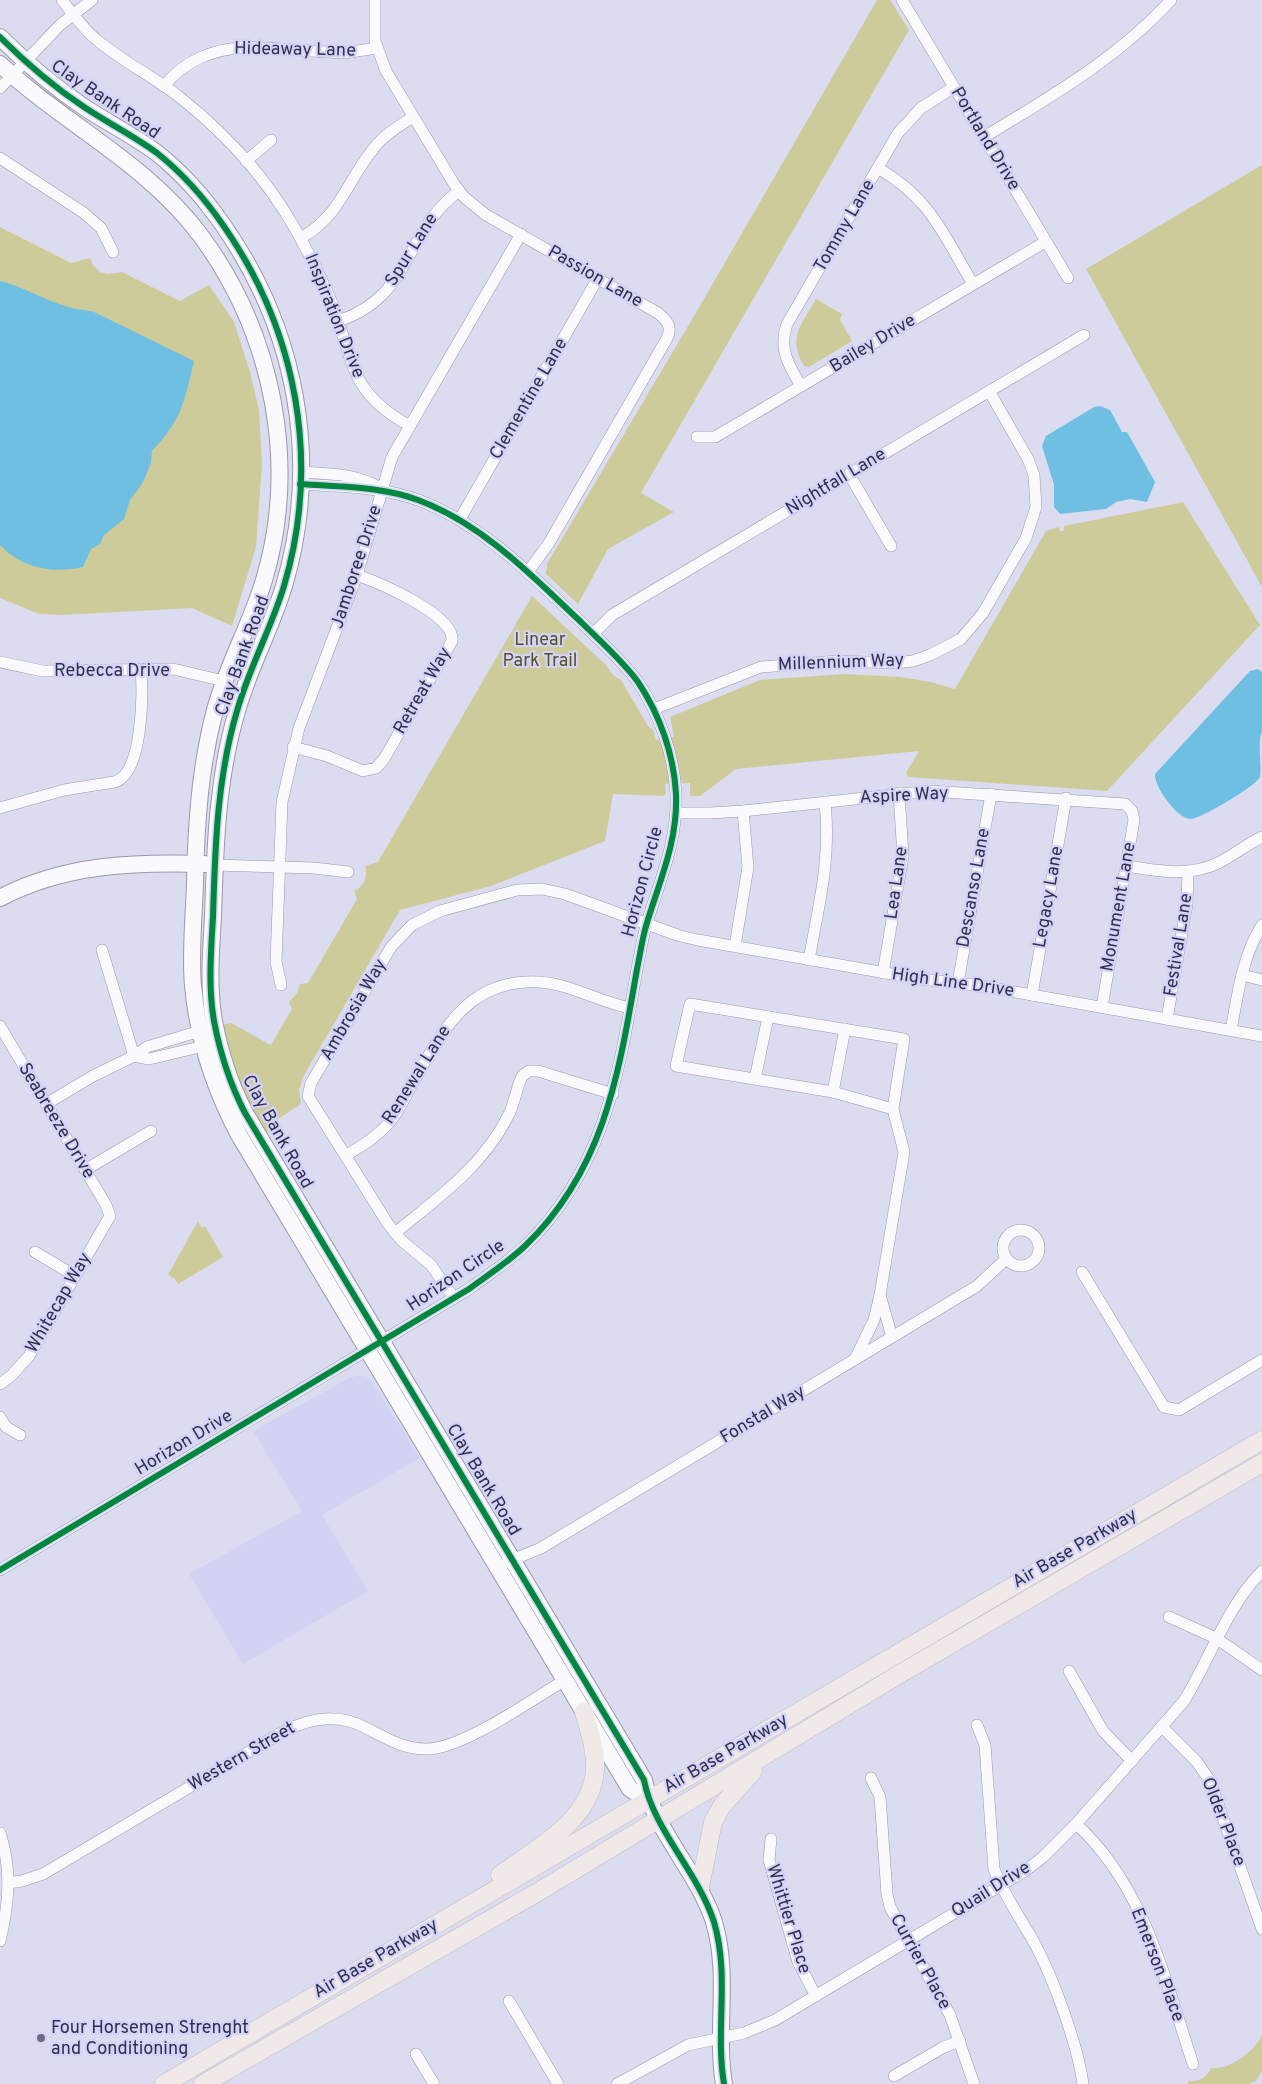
<svg xmlns="http://www.w3.org/2000/svg" width="1262" height="2084" viewBox="0 0 1262 2084" font-family="Overpass,sans-serif">
<style>
.built{fill:#d2d2f3}
.green{fill:#cecb9a}
.water{fill:#6ebfe2}
.lines{fill:none;stroke-linecap:round;stroke-linejoin:round}
.street-casing{stroke:#9998ac;stroke-width:12}
.secondary-casing{stroke:#9998ac;stroke-width:18}
.primary-casing{stroke:#babac8;stroke-width:19}
.street{stroke:#fafafd;stroke-width:11}
.secondary{stroke:#fafafd;stroke-width:16}
.primary{stroke:#f0e9e8;stroke-width:18}
.cycleway-casing{stroke:#d3d3fa;stroke-width:9}
.cycleway{stroke:#00873e;stroke-width:6}
.poi-dot{fill:#6d6c84;stroke:#d3d3fa;stroke-width:2}
.labels{text-anchor:middle;dominant-baseline:central;stroke-width:4.5;stroke-linejoin:round;paint-order:stroke}
.street-label{font-size:18px;fill:#313049;stroke:#d3d3fa}
.park-label{font-size:18px;fill:#565321;stroke:#d3d3fa}
.poi-label{font-size:18px;fill:#313049;stroke:#d3d3fa;text-anchor:start}
</style>
<rect width="100%" height="100%" fill="#dcdcf1"/>
<!-- built -->
<path class="built" d="M 360,1375 L 370,1378 L 420,1458 L 322,1515 L 368,1591 L 243,1664 L 189,1574 L 302,1511 L 253,1431 L 349,1378 Z"/>
<!-- green -->
<g class="green">
<path d="M 877,0 L 890,0 L 909,30 L 641,493 L 674,512 L 608,549 L 578,604 L 546,574 L 547,564 L 694,316 Z"/>
<path d="M 1262,165 L 1262,587 L 1086,269 Z"/>
<path d="M 0,227 L 71,263 L 90,258 L 93,265 L 100,272 L 108,274 L 122,272 L 180,301 L 209,285 L 234,322 L 250,372 L 259,410 L 262,464 L 256,547 L 232,626 L 192,608 L 62,615 L 39,614 L 0,598 Z"/>
<path d="M 816,299 L 842,314 L 840,320 L 852,341 L 809,367 L 804,366 C 787,337 802,324 816,299 Z"/>
<path d="M 1183,502 L 1260,625 L 1107,791 L 908,777 L 906,773 L 919,751 L 736,769 L 700,796 L 690,796 L 690,783 L 665,784 L 666,794 L 663,796 L 613,794 L 605,841 L 491,886 L 400,910 L 303,1077 L 299,1091 L 301,1104 L 278,1119 L 273,1128 L 265,1133 C 242,1095 233,1068 221,1025 L 231,1023 L 271,1045 L 292,1009 L 289,1002 L 297,993 L 300,984 L 308,983 L 357,899 L 354,891 C 364,886 368,877 365,866 L 378,862 L 532,596 L 606,665 L 613,675 L 621,680 L 648,726 L 653,730 L 656,740 L 674,737 L 670,717 L 760,680 L 845,674 L 900,677 L 931,682 L 955,689 L 1046,531 L 1059,527 L 1060,531 L 1064,531 L 1064,526 Z"/>
<path d="M 198,1221 L 202,1228 L 205,1226 L 223,1257 L 178,1284 L 175,1279 L 168,1275 Z"/>
<path d="M 1262,2036 L 1262,2071 L 1256,2081 L 1248,2084 L 1188,2084 L 1188,2081 C 1199,2082 1207,2078 1211,2068 C 1230,2070 1253,2052 1262,2036 Z"/>
</g>
<!-- water -->
<g class="water">
<path d="M 0,281 C 35,290 53,308 92,311 L 194,361 C 184,403 182,419 152,451 L 151,463 L 142,484 L 130,500 L 124,519 L 104,535 L 100,544 L 91,549 L 83,567 C 53,574 21,568 0,545 Z"/>
<path d="M 1100,406 L 1110,410 L 1122,432 L 1127,432 L 1155,482 L 1147,502 L 1130,499 L 1116,502 L 1106,509 L 1060,514 L 1054,507 L 1054,485 L 1042,446 L 1046,436 L 1094,407 Z"/>
<path d="M 1258,669 L 1262,672 L 1262,731 C 1257,746 1262,762 1260,777 C 1256,786 1202,818 1191,819 C 1178,820 1154,787 1155,774 L 1250,671 Z"/>
</g>
<g class="lines">
<defs>
<g id="street">
<path d="M 62,0 C 73,14 83,29 97,40 C 122,61 152,76 178,96 C 219,128 257,168 285,212 C 303,241 319,272 332,303 C 354,361 348,392 410,426"/>
<path d="M 375,0 L 375,41 L 386,71 L 454,184 L 464,197 L 486,215 L 658,313 C 668,321 673,328 666,340 L 549,543 L 528,572"/>
<path d="M 902,0 L 1068,278"/>
<path d="M 164,86 C 186,59 214,49 248,47 L 344,53 L 377,48"/>
<path d="M 0,88 L 60,25 L 92,0"/>
<path d="M 984,137 C 1050,97 1118,58 1171,0"/>
<path d="M 0,158 L 84,213 L 101,228 L 113,252"/>
<path d="M 246,161 L 271,140"/>
<path d="M 878,168 C 931,199 943,234 973,284"/>
<path d="M 301,238 C 342,214 346,182 374,148 C 384,135 399,126 413,117"/>
<path d="M 338,321 C 413,297 403,232 459,191"/>
<path d="M 801,386 C 789,366 778,348 787,324 L 898,133 L 921,108 L 954,87"/>
<path d="M 697,437 L 715,437 L 1045,242"/>
<path d="M 300,472 C 328,474 356,473 380,488"/>
<path d="M 849,474 L 891,546"/>
<path d="M 460,519 L 598,278"/>
<path d="M 593,634 L 612,615 L 1084,335"/>
<path d="M 0,662 L 43,671 L 173,669 L 224,681"/>
<path d="M 654,709 L 761,667 L 838,661 L 894,663 L 913,661 L 930,655 L 961,639 L 983,613 L 1026,538 L 1036,507 L 1034,475 L 1028,459 L 989,391"/>
<path d="M 293,747 L 327,756 L 363,771 L 376,768 L 384,759 L 452,641 C 456,615 377,582 357,575"/>
<path d="M 0,808 L 64,790 L 114,782 C 143,775 143,694 141,669"/>
<path d="M 676,813 L 710,813 L 743,811 L 930,791 L 1125,804 L 1132,811 L 1134,820 L 1102,1007"/>
<path d="M 215,865 L 314,868 L 348,872"/>
<path d="M 1127,866 C 1158,871 1189,877 1218,863 C 1234,855 1247,844 1262,837"/>
<path d="M 735,946 L 748,867 L 743,811"/>
<path d="M 102,950 L 134,1056"/>
<path d="M 809,960 C 819,903 831,860 825,802"/>
<path d="M 883,973 L 903,856 L 899,793"/>
<path d="M 1242,975 L 1262,980"/>
<path d="M 958,983 L 991,794"/>
<path d="M 281,985 L 276,962 L 282,802 L 299,728 L 357,575 L 392,457 L 521,234"/>
<path d="M 1032,995 L 1066,798"/>
<path d="M 1167,1019 L 1187,904 L 1188,872"/>
<path d="M 0,1026 L 106,1205 L 110,1216 L 29,1356 L 12,1375 L 0,1384"/>
<path d="M 1231,1030 C 1238,994 1242,957 1262,925"/>
<path d="M 134,1056 L 149,1059 L 204,1046"/>
<path d="M 755,1079 L 768,1017"/>
<path d="M 833,1092 L 845,1029"/>
<path d="M 46,1104 L 93,1076 L 134,1056 L 147,1047 L 200,1031"/>
<path d="M 346,1155 C 361,1147 376,1137 388,1124 C 397,1114 404,1100 410,1088 C 441,1034 466,978 539,982 C 571,984 599,1002 630,1008"/>
<path d="M 85,1170 L 151,1131"/>
<circle cx="1021" cy="1248" r="18"/>
<path d="M 395,1233 C 439,1197 485,1165 510,1112 C 515,1100 517,1087 522,1076 L 529,1071 L 538,1071 L 613,1094"/>
<path d="M 35,1252 L 75,1276"/>
<path d="M 1082,1272 L 1164,1407 L 1179,1410 L 1262,1360"/>
<path d="M 880,1295 L 904,1152 L 893,1109 L 904,1039 L 690,1004 L 676,1066 L 833,1092 L 893,1109"/>
<path d="M 454,1298 L 431,1265 L 402,1241 L 388,1224 L 308,1096 L 311,1083 L 391,947 L 412,925 L 440,911 L 517,890 L 542,889 L 565,894 L 680,936 L 698,940 L 920,979 L 976,985 L 1262,1036"/>
<path d="M 855,1359 L 874,1320 L 880,1295 L 892,1337"/>
<path d="M 0,1417 L 6,1427 L 20,1435"/>
<path d="M 507,1562 L 541,1548 L 977,1286 L 1006,1259"/>
<path d="M 0,1570 L 469,1289 C 488,1275 508,1262 525,1246 C 605,1169 619,1072 637,969 C 640,955 642,940 646,926 C 659,882 678,842 676,794 C 674,755 660,715 638,682 C 622,660 601,642 582,623 C 532,576 483,524 418,500 C 380,486 339,487 300,484"/>
<path d="M 1169,1617 L 1216,1638 L 1262,1670"/>
<path d="M 1069,1671 L 1103,1731 L 1132,1761"/>
<path d="M 977,1725 L 985,1745 L 994,1869 C 1004,1896 1022,1920 1036,1946 C 1054,1980 1078,2046 1083,2084"/>
<path d="M 1162,1727 L 1197,1762 L 1210,1781 L 1262,1929"/>
<path d="M 871,1778 L 880,1797 L 887,1894 L 890,1907 L 950,2015 L 974,2084"/>
<path d="M 1076,1824 C 1144,1885 1165,1980 1193,2064"/>
<path d="M 0,1833 C 12,1869 9,1904 0,1941"/>
<path d="M 771,1839 L 769,1860 L 798,1962 L 816,1996"/>
<path d="M 8,1883 L 22,1881 L 43,1874 L 279,1734 C 306,1719 337,1712 366,1728 C 386,1738 403,1749 426,1749 C 461,1750 533,1699 565,1680"/>
<path d="M 509,2001 L 558,2084"/>
<path d="M 416,2054 L 434,2084"/>
<path d="M 894,2076 L 944,2047 L 960,2041"/>
<path d="M 617,2084 L 688,2045 L 744,2033 L 775,2020 L 1025,1871 L 1043,1857 L 1076,1824 L 1184,1701 C 1211,1657 1226,1608 1262,1571"/>
</g>
<g id="secondary">
<path d="M 0,37 C 26,63 54,87 84,107 C 108,123 134,136 157,153 C 182,173 205,199 223,225 C 297,331 321,461 284,586 C 271,629 249,668 237,711 C 217,778 215,848 213,917 C 211,951 208,987 214,1021 C 220,1053 230,1084 245,1113 L 644,1780 C 653,1829 698,1872 714,1922 C 730,1976 715,2030 724,2084"/>
<path d="M 0,64 C 65,125 147,163 201,236 C 273,334 299,463 264,580 C 251,624 227,665 215,710 C 200,767 196,824 195,883 C 194,917 190,952 193,986 C 198,1039 214,1088 239,1135 L 630,1789 L 648,1800"/>
<path d="M 0,898 C 64,864 134,862 205,864"/>
</g>
<g id="primary">
<path d="M 500,1875 C 538,1847 592,1821 595,1769 C 596,1750 589,1730 584,1712"/>
<path d="M 700,1887 L 713,1822 L 722,1806 L 753,1771"/>
<path d="M 164,2084 L 1262,1440"/>
<path d="M 203,2084 L 538,1892 L 903,1672 L 1262,1463"/>
</g>
</defs>
<!-- street casing -->
<use href="#street" class="street-casing"/>
<!-- secondary casing -->
<use href="#secondary" class="secondary-casing"/>
<!-- primary casing -->
<use href="#primary" class="primary-casing"/>
<!-- street -->
<use href="#street" class="street"/>
<!-- secondary -->
<use href="#secondary" class="secondary"/>
<!-- primary -->
<use href="#primary" class="primary"/>
<defs>
<g id="cycleway">
<path d="M 0,37 C 26,63 54,87 84,107 C 108,123 134,136 157,153 C 182,173 205,199 223,225 C 297,331 321,461 284,586 C 271,629 249,668 237,711 C 217,778 215,848 213,917 C 211,951 208,987 214,1021 C 220,1053 230,1084 245,1113 L 644,1780 C 653,1829 698,1872 714,1922 C 730,1976 715,2030 724,2084"/>
<path d="M 0,1570 L 469,1289 C 488,1275 508,1262 525,1246 C 605,1169 619,1072 637,969 C 640,955 642,940 646,926 C 659,882 678,842 676,794 C 674,755 660,715 638,682 C 622,660 601,642 582,623 C 532,576 483,524 418,500 C 380,486 339,487 300,484"/>
</g>
</defs>
<!-- cycleway casing -->
<use href="#cycleway" class="cycleway-casing"/>
<!-- cycleway -->
<use href="#cycleway" class="cycleway"/>
</g>
<!-- markers -->
<circle class="poi-dot" cx="41" cy="2038" r="5"/>
<g class="labels">
<!-- street labels -->
<g class="street-label">
<text transform="translate(295 50) rotate(1)">Hideaway Lane</text>
<text transform="translate(105 100) rotate(34)">Clay Bank Road</text>
<text transform="translate(985 139) rotate(59)">Portland Drive</text>
<text transform="translate(845 226) rotate(-60)">Tommy Lane</text>
<text transform="translate(412 250) rotate(-58)">Spur Lane</text>
<text transform="translate(595 277) rotate(30)">Passion Lane</text>
<text transform="translate(334 316) rotate(68)">Inspiration Drive</text>
<text transform="translate(873 344) rotate(-31)">Bailey Drive</text>
<text transform="translate(529 399) rotate(-60)">Clementine Lane</text>
<text transform="translate(836 482) rotate(-31)">Nightfall Lane</text>
<text transform="translate(357 567) rotate(-72)">Jamboree Drive</text>
<text transform="translate(243 656) rotate(-70)">Clay Bank Road</text>
<text transform="translate(841 663) rotate(-2)">Millennium Way</text>
<text x="112" y="671">Rebecca Drive</text>
<text transform="translate(423 691) rotate(-60)">Retreat Way</text>
<text transform="translate(904 796) rotate(-3)">Aspire Way</text>
<text transform="translate(643 882) rotate(-75)">Horizon Circle</text>
<text transform="translate(897 883) rotate(-82)">Lea Lane</text>
<text transform="translate(974 888) rotate(-80)">Descanso Lane</text>
<text transform="translate(1049 897) rotate(-80)">Legacy Lane</text>
<text transform="translate(1119 907) rotate(-80)">Monument Lane</text>
<text transform="translate(1179 945) rotate(-81)">Festival Lane</text>
<text transform="translate(953 983) rotate(8)">High Line Drive</text>
<text transform="translate(354 1010) rotate(-60)">Ambrosia Way</text>
<text transform="translate(417 1075) rotate(-58)">Renewal Lane</text>
<text transform="translate(56 1121) rotate(59)">Seabreeze Drive</text>
<text transform="translate(277 1132) rotate(61)">Clay Bank Road</text>
<text transform="translate(456 1276) rotate(-34)">Horizon Circle</text>
<text transform="translate(59 1303) rotate(-60)">Whitecap Way</text>
<text transform="translate(763 1415) rotate(-31)">Fonstal Way</text>
<text transform="translate(184 1443) rotate(-31)">Horizon Drive</text>
<text transform="translate(483 1480) rotate(59)">Clay Bank Road</text>
<text transform="translate(1075 1549) rotate(-30)">Air Base Parkway</text>
<text transform="translate(726 1754) rotate(-30)">Air Base Parkway</text>
<text transform="translate(242 1757) rotate(-30)">Western Street</text>
<text transform="translate(1223 1822) rotate(69)">Older Place</text>
<text transform="translate(991 1890) rotate(-32)">Quail Drive</text>
<text transform="translate(788 1919) rotate(73)">Whittier Place</text>
<text transform="translate(376 1959) rotate(-30)">Air Base Parkway</text>
<text transform="translate(920 1962) rotate(61)">Currier Place</text>
<text transform="translate(1157 1965) rotate(69)">Emerson Place</text>
</g>
<!-- park labels -->
<g class="park-label">
<text x="540" y="640">Linear<tspan x="540" dy="21">Park Trail</tspan></text>
</g>
<!-- poi labels -->
<g class="poi-label">
<text x="51" y="2028">Four Horsemen Strenght<tspan x="51" dy="21">and Conditioning</tspan></text>
</g>
</g>
</svg>
